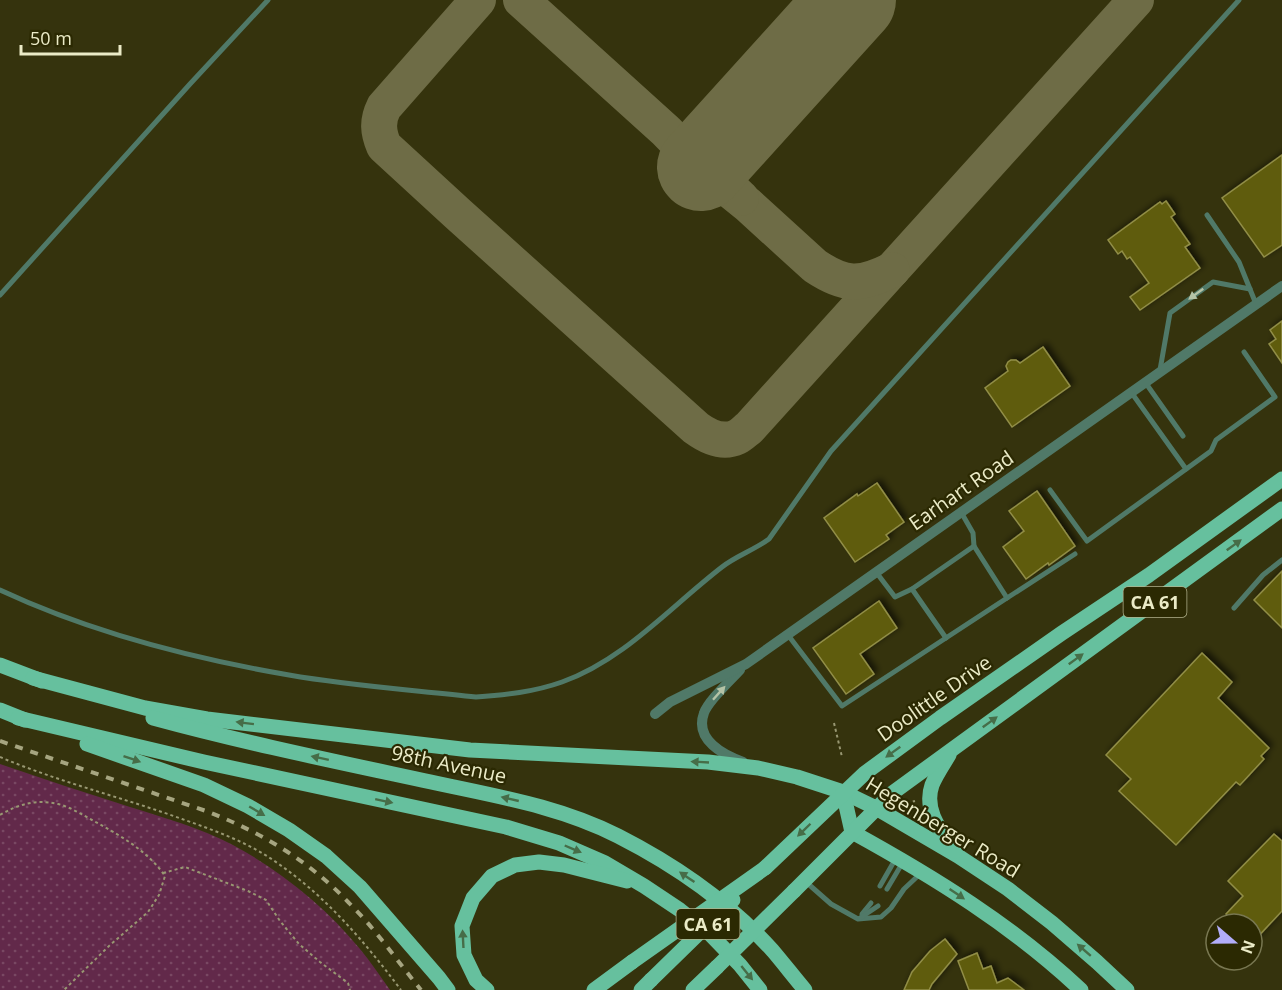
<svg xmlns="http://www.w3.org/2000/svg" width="1282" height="990" viewBox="0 0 1282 990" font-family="'Open Sans',sans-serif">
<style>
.grass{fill:url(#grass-dots)}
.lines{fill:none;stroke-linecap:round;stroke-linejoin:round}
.taxiway{stroke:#6e6c46;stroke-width:36}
.runway{stroke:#6e6c46;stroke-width:88}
.building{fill:#5f5b0c;stroke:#918e47;stroke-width:1.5;filter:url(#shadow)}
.path{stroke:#989772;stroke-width:2;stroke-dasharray:3 3;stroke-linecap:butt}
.lane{stroke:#507968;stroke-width:5}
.street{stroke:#507968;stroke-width:10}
.primary{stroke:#66c09e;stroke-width:15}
.rail{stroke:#a6a580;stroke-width:4;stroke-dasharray:8 8;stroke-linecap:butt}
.primary-bridge{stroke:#66c09e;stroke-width:15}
.oneway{fill:#b5c3a6}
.oneway2{fill:#466d48}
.labels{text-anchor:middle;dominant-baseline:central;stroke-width:4.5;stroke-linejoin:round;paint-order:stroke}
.shield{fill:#2b2902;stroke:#b1b18c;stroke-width:1.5}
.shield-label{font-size:18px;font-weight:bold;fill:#ebebc7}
.street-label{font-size:20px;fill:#ebebc7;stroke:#2b2902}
</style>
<defs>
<pattern id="grass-dots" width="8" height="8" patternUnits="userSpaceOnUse" patternTransform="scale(1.5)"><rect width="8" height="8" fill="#62294a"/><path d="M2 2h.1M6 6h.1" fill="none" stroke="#794863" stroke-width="1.8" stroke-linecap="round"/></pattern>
<filter id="shadow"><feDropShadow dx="3.5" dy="-3.5" stdDeviation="3" flood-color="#0009"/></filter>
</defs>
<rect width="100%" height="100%" fill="#35330d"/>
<!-- grass -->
<path class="grass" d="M 0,764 C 43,779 87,793 130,807 C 165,818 201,828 233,845 C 281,871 326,907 360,949 C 371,962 380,976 390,990 L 0,990 Z"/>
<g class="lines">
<!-- taxiway -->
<g class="taxiway">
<path d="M 478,0 L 384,107 C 377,121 378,132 384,146 L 458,214 L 696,428 C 707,436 722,444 737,437 C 741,435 745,431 749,428 L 1136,0"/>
<path d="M 521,0 L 666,131 L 701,167 L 748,205 L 815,266 C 845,286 860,286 892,270"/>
<path d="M 740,124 C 732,141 717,165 728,184 C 731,189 737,194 741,198"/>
</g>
<!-- runway -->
<path class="runway" d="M 701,167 L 852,0"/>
</g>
<!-- building -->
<g class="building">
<path d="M 1282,155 L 1282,245 L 1264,257 L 1222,198 Z"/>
<path d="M 1166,201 L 1175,214 L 1171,217 L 1190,244 L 1185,247 L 1200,268 L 1140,310 L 1130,297 L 1149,283 L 1130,257 L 1127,259 L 1122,251 L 1118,254 L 1108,240 L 1160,202 L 1162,204 Z"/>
<path d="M 1282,321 L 1282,363 L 1269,344 L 1276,339 L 1270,330 Z"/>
<path d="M 1043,347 L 1070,386 L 1012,427 L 985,388 L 1008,371 L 1006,366 L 1008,362 L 1011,360 L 1016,360 L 1020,363 Z"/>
<path d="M 877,483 L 904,522 L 886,535 L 889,539 L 855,562 L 824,518 L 857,494 L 858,496 Z"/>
<path d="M 1037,491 L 1075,546 L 1049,565 L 1048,563 L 1026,579 L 1003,547 L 1024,531 L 1009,511 Z"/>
<path d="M 1282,571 L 1282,628 L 1254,600 Z"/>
<path d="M 879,601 L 897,628 L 860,654 L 874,674 L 846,694 L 813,648 Z"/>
<path d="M 1202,653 L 1232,682 L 1218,698 L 1269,748 L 1261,756 L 1264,759 L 1240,785 L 1236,782 L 1176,845 L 1119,791 L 1131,779 L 1106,755 Z"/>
<path d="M 1274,834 L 1282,841 L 1282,911 L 1252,943 L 1252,924 L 1237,924 L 1226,914 L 1243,896 L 1228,881 Z"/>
<path d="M 945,939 L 957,954 L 932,984 L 929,990 L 904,990 L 912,972 L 930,951 Z"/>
<path d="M 977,953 L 983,969 L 991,966 L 997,983 L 1008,978 L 1024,990 L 969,990 L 958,961 Z"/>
</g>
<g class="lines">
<!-- path -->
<g class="path">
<path d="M 834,723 L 842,757"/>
<path d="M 0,757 C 59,782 121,797 182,819 C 213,830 245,841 273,860 C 325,895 364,941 401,990"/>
<path d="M 907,803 L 915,801"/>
<path d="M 0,815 C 19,804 36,799 58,804 C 70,807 81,814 92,820 C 119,835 147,850 165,876 L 159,895 L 148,912 L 109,946 L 64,990"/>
<path d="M 163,873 L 185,867 L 248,891 L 266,900 L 280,921 L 299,944 L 320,962 L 348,983 L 350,990"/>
</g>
<!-- lane -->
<g class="lane">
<path d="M 1207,215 L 1239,262 L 1256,304"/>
<path d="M 0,295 L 190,84 L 268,0"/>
<path d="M 1160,370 L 1170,313 L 1213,282 L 1250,289"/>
<path d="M 1145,382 L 1183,436"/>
<path d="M 1131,392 L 1186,469"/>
<path d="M 1050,490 L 1087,541 L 1211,451 L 1216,440 L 1275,397 L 1244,352"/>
<path d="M 961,512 L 973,533 L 974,546 L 1007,598 L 1075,554"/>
<path d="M 876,572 L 895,597 L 912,589"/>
<path d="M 0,590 C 92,633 190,658 289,675 C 351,686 414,690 476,697 C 505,695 534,692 562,682 C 624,660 670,607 722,567 C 736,556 754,550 769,539 L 831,451 L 1239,0"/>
<path d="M 1234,608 L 1263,575 L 1282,560"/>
<path d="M 788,635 L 842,706 L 1007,598"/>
<path d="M 946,638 L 912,589 L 974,546"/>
<path d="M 806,882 L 831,904 L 858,919 L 881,917 L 891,908 L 904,889 L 921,873"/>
<path d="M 880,886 L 896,858"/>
<path d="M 887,889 L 903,862"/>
<path d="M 862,914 L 871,903"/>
<path d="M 860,918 L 878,906"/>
</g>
<!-- street -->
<g class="street">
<path d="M 740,670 C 731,680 708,701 704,713 C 694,740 724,755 743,762"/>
<path d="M 655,714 L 670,702 L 746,664 L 1282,286"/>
</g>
<!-- primary -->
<g class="primary">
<path d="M 0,665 L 42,681"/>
<path d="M 33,678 L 145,708 L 207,719 L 470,750 L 708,762 L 758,768 L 797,777 L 843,792 L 876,808 L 958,856 L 1008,889 L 1052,923 L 1097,962 L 1127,990"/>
<path d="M 0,710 L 25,720"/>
<path d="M 18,718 L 204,762 L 506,827 L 559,843 L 605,863 L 644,886 L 680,910 L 710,934 L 740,965 L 760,990"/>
<path d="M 153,718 C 245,743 338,762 431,782 C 495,796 559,806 618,836 C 675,865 730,903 773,951 C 784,964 794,977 805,990"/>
<path d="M 87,744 L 204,785 L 248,806 L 289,830 L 326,856 L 360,887 L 439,978 L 448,990"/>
<path d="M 949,755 C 943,765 936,775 932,785 C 923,811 942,832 955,851"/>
<path d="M 843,792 L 852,832 C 934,877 1013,926 1081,990"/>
<path d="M 765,868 L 865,773 L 940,718 L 1062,633 L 1149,575 L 1282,479"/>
<path d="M 794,891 L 891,794 L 1282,509"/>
<path d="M 487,990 L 476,980 L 464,955 L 462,926 L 473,898 L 492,876 L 515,865 L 539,862 L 564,865 L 627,881"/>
<path d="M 594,990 L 632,962"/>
<path d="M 641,990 L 651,980"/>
<path d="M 693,990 L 717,967"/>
</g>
<!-- rail -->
<path class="rail" d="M 0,741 L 206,811 C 261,832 311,862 351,905 C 377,931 398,962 421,990"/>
<!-- primary-bridge -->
<g class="primary-bridge">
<path d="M 632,962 L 765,868"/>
<path d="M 717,967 L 794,891"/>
<path d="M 651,980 L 733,900"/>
</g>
</g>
<!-- one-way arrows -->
<defs><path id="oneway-solid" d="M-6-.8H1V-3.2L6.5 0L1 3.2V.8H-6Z" transform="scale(1.5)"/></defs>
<g class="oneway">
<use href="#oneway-solid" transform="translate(1196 294) rotate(144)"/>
<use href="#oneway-solid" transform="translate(719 693) rotate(-48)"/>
</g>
<g class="oneway2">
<use href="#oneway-solid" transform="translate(1234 545) rotate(-36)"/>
<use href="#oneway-solid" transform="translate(1076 659) rotate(-36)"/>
<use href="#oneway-solid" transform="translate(990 722) rotate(-36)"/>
<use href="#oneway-solid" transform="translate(245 723) rotate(-173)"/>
<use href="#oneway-solid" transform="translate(893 752) rotate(144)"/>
<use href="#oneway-solid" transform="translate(320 758) rotate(-168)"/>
<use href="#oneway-solid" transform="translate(132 759) rotate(19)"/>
<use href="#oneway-solid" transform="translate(700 762) rotate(-177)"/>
<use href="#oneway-solid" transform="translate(510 799) rotate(-167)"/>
<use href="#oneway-solid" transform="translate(384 801) rotate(12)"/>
<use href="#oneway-solid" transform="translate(257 811) rotate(30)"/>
<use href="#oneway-solid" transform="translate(804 830) rotate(136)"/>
<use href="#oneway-solid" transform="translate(573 849) rotate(23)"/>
<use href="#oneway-solid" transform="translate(687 877) rotate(-146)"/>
<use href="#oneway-solid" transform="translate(957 894) rotate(34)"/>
<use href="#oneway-solid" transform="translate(463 939) rotate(-93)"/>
<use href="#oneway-solid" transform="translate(1084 950) rotate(-139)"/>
<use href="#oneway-solid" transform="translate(747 973) rotate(51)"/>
</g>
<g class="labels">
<!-- shield labels -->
<g class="shield">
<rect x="1123.5" y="587" width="63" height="30" rx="4.5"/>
<rect x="676.5" y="909" width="63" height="30" rx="4.5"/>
</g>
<g class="shield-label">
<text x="1155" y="602">CA 61</text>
<text x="708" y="924">CA 61</text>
</g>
<!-- street labels -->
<g class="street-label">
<text transform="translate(961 490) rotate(-35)">Earhart Road</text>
<text transform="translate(934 698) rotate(-35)">Doolittle Drive</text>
<text transform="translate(449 764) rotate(12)">98th Avenue</text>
<text transform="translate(943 827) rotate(31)">Hegenberger Road</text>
</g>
</g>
<!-- north arrow -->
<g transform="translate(1234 942) rotate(110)"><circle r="28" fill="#2b2902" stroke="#787751" stroke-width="1.5"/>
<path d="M0-4.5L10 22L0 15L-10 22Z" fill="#b2adf9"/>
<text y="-9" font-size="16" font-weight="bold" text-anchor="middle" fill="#ebebc7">N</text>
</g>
<!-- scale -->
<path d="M21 45v9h99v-9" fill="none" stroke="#ebebc7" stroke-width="3"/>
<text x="30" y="45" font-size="18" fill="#ebebc7" stroke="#2b2902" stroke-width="4.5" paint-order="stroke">50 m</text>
</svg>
